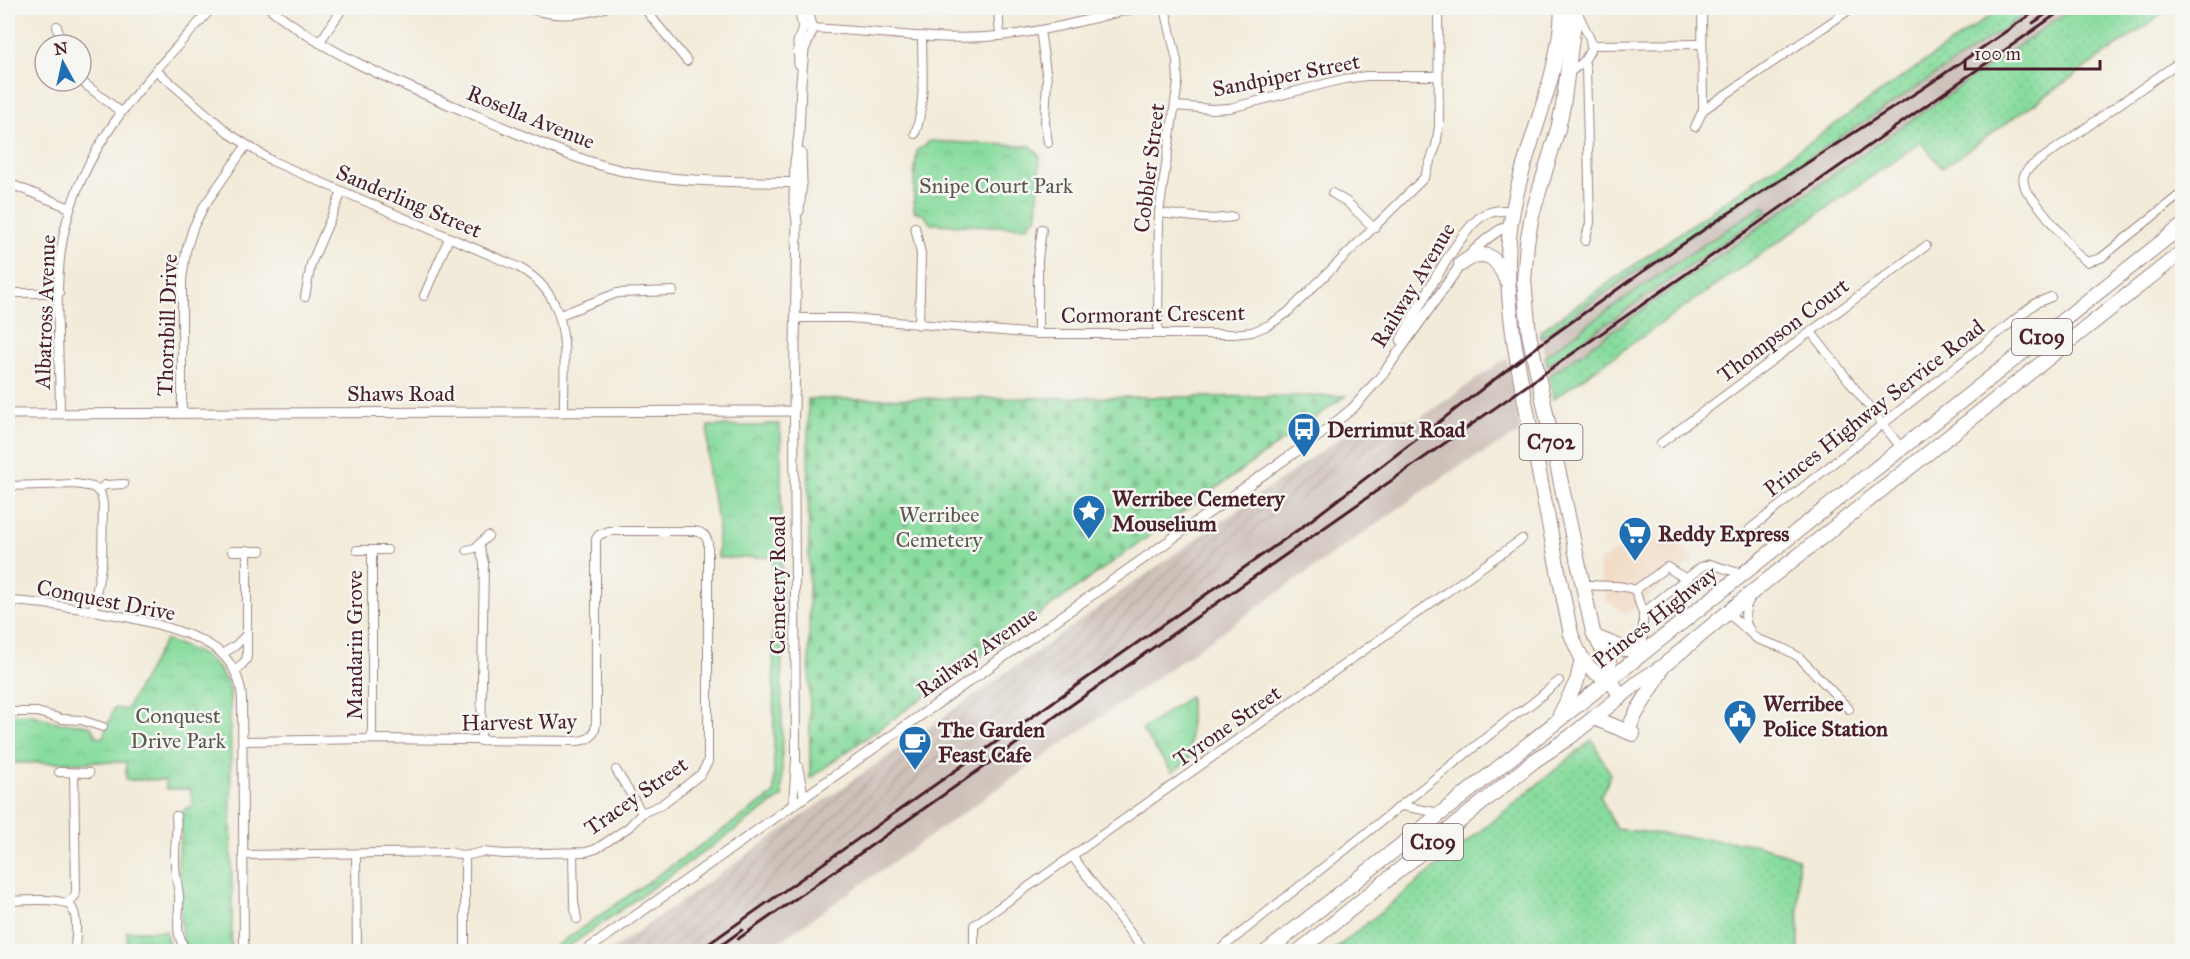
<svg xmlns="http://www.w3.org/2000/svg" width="2190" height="959" viewBox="0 0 2190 959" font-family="'IM FELL Great Primer',serif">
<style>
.built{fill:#f0d5bc}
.industrial{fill:url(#industrial-furrows)}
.railway{fill:#cec1b9}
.grass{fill:url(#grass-dots);stroke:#697e64;stroke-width:1.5}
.cemetery{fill:url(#cemetery-stones);stroke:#697e64;stroke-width:1.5}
.park{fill:url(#park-crowns);stroke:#697e64;stroke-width:1.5}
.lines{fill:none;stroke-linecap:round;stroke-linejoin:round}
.minor-casing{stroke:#9e8582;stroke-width:10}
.tertiary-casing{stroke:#9e8582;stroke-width:11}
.trunk-casing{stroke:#9e8582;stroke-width:16}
.minor{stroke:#fff;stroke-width:8}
.tertiary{stroke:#fff;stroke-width:9}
.trunk{stroke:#fff;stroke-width:14}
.rail{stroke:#4a1f2b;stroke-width:3}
.labels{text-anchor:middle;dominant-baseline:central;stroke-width:5;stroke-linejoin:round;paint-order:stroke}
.shield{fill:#f6f6f2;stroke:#7e6067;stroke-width:1.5}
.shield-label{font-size:21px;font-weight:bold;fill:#4a1f2b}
.street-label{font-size:22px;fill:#4a1f2b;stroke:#f6f6f2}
.park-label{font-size:22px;fill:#5d584e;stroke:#f6f6f2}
.poi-label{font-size:22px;font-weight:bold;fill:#4a1f2b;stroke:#f6f6f2;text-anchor:start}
</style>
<defs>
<pattern id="industrial-furrows" width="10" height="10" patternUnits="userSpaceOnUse" patternTransform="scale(1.5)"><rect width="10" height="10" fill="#cec1b9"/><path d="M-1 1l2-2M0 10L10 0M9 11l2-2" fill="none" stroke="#b2a59f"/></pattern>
<pattern id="grass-dots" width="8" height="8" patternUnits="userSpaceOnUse" patternTransform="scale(1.5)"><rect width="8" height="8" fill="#88dc9e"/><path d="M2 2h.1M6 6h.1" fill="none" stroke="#77bc88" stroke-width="1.8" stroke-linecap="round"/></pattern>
<pattern id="cemetery-stones" width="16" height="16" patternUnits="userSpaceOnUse" patternTransform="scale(1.5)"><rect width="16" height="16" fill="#88dc9e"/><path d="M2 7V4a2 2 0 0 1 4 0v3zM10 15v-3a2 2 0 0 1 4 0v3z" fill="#77bc88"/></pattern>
<pattern id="park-crowns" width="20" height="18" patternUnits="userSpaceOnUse" patternTransform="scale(1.5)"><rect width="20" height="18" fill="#88dc9e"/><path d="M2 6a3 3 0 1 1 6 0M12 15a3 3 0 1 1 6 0" fill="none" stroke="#77bc88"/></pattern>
</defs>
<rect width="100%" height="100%" fill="#f6f6f2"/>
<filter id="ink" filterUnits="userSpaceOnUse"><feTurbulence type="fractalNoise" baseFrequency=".0167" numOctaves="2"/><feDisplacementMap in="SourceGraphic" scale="12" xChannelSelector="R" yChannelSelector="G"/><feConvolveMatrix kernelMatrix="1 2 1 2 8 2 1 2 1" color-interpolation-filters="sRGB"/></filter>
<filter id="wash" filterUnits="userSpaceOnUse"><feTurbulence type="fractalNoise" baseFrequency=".008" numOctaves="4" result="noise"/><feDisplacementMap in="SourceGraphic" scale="24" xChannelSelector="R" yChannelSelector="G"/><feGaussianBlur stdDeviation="1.35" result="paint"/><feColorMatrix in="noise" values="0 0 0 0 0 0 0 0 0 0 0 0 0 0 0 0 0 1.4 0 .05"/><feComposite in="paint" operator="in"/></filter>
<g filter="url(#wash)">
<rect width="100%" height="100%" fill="#f2ebd9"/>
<!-- built -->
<path class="built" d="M 1637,539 L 1680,544 L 1694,560 L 1626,614 L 1606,600 L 1598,562 Z"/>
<!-- industrial -->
<path class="industrial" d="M 1367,419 L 1417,419 L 1234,547 L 1242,558 L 682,951 L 609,952 Z"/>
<!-- railway -->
<g class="railway">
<path d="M 2034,8 L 2073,8 L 1881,141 L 1549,376 L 1541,338 L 1623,279 L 1694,231 L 1985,42 Z"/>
<path d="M 1507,358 L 1521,432 L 1455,469 L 766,951 L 682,951 L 1241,559 L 1234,547 Z"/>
</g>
<!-- grass -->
<g class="grass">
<path d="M 2001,8 L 2034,8 C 1872,121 1702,222 1541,338 L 1540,331 Z"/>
<path d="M 2073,8 L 2171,8 L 1942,168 L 1921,142 L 1553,399 L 1549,376 L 1881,141 Z"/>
<path d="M 1764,205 L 1768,211 L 1547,365 L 1545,356 C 1616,303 1690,253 1764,205 Z"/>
<path d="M 1592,740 L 1610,773 L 1607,784 L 1600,796 L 1616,829 L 1754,844 L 1798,858 L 1799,951 L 1333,951 Z"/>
</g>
<!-- cemetery -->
<path class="cemetery" d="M 1346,396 L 1344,397 L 810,778 L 808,399 Z"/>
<!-- park -->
<g class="park">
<path d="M 929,141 L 1031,146 L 1040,156 L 1037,217 L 1031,221 L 1028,227 L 931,224 L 924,215 L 914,211 L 914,180 L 917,150 L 925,146 Z"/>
<path d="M 766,424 L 779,424 L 781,436 L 782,797 L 562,951 L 549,951 L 774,794 L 773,557 L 718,558 L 718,520 L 708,475 L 708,426 L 762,426 Z"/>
<path d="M 165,640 C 198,651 218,657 230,691 L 232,912 L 231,951 L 189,951 L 182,939 L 178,859 L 181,835 L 180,815 L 185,809 L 193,805 L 190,789 L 166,789 L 165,780 L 126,780 L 126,762 L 8,763 L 8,715 L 29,714 L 60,723 L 82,724 L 91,727 L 98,738 L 103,737 L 114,708 L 126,710 Z"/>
<path d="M 1190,696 L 1190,760 L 1172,772 L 1142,730 Z"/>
<path d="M 127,931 L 166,931 L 168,943 L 173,951 L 127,951 Z"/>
</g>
</g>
<g filter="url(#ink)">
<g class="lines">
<defs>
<g id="minor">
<path d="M 528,8 C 553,17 580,16 605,8"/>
<path d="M 644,8 L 687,61"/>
<path d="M 998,8 L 1000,36"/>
<path d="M 1702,8 L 1703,110"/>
<path d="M 57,26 L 61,45"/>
<path d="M 807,28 C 871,30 935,42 999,36 C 1045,32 1092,18 1137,8"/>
<path d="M 1040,30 L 1047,79 L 1045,123 L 1048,143"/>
<path d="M 319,43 L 343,8"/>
<path d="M 1591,45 L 1702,44"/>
<path d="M 2182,60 L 2030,167 C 2022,174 2022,180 2026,190 L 2076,253 L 2087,262 L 2101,258 L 2182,193"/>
<path d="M 1584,61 L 1586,68 L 1590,223 L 1585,241"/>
<path d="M 157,71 L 230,134 L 272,161 L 518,267 C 576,298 563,357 564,412"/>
<path d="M 1568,74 L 1584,61 L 1591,49 L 1590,39 L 1578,13"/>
<path d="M 81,81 L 121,112"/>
<path d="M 1176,106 L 1212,109 L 1230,108 L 1344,79 L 1366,76 L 1438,76"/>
<path d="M 1695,127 L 1703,110 L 1852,8"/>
<path d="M 915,134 C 926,103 922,68 922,36"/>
<path d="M 8,183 L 70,208"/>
<path d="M 1332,193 L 1347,202 L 1374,228"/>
<path d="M 1159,213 L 1213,219 L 1233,217"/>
<path d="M 915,227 L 921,254 L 919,325"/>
<path d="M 8,293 L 59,293"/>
<path d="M 424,296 L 449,238"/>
<path d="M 305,297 L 311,264 L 342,192"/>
<path d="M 560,315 L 617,293 L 673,291"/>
<path d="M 795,318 L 849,318 L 1038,334 L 1234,334 L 1252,332 L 1269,325 L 1287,313 L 1424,178 L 1436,146 L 1439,126 L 1438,8"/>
<path d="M 1811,332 L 1902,449"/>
<path d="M 1038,334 L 1038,259 L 1042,229"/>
<path d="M 1158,334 L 1159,213 L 1178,82 L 1177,61 L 1165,8"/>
<path d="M 182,413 L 182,280 L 186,251 L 193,228 L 204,206 L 246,146"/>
<path d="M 60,414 C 60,360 54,304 61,250 C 75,148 147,81 212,8"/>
<path d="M 1661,443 L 1926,246"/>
<path d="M 8,486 L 76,484 L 93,487 L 101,494 L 103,504 L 102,562 L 93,610"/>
<path d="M 98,490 L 105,485 L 124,484"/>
<path d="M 1750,529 L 2036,303 L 2051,297"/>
<path d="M 479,545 L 484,563 L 481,741"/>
<path d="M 357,550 L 387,550"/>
<path d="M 372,550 L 372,739"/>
<path d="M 467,550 L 475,548 L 488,536"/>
<path d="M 232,551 L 261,551"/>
<path d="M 1583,584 C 1601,588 1619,583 1635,590 L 1667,567 L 1686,579"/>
<path d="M 1635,590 L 1643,613"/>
<path d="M 1750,599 C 1744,609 1743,621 1750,630"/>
<path d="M 8,601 C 55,603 189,621 222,654 C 234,666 241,682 242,699 L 244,943 L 246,952"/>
<path d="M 1727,612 L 1757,639 L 1783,648 L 1799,657 L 1849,709"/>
<path d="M 1646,650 L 1643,640 L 1643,613 L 1701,567 L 1710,564 L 1742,574"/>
<path d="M 222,654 L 235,646 L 247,634"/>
<path d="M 235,672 L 246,660 L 247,656 L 247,550"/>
<path d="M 8,712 L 37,712 L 62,719 L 81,720 L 103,727"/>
<path d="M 243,741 L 372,739 L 577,741 C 590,740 595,736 596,723 L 596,539 L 599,535 L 609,531 L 695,531 C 702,532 706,535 708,542 L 708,762 L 701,774 L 661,805 L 642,813 L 629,827 L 596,849 L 586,852 L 505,854 L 482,852 L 465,856 L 449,852 L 243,855"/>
<path d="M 798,766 L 804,797"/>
<path d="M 616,770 L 642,813"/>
<path d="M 59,772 L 89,773"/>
<path d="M 793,805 L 796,759 L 794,411"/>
<path d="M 1402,806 L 1440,813"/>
<path d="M 176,816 C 178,832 174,847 175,863 C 175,875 178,885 179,896 C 180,922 173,927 186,952"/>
<path d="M 573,853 L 574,902 L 577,919"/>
<path d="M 356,854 L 357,952"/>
<path d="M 465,856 L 465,952"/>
<path d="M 1072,856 L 1145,952"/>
<path d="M 8,901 C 22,901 65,896 72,908 C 79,920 75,939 75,952"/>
<path d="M 67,903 L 75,896 L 76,890 L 74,773"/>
<path d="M 974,952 L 974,925 L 1522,539"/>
<path d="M 1217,952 L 1517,713 C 1531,707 1545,691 1559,681"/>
</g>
<g id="tertiary">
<path d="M 270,8 C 332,58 406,86 479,117 C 531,139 582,164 638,174 C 692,183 747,181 802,183"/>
<path d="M 799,64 L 798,42 L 803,28 L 799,8"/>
<path d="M 799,211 L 802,183 L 801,153"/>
<path d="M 1401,340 C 1416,312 1458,232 1482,216 C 1492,210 1502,210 1513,211"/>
<path d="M 8,414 L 794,411 L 797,221 L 794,202 L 795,162 L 799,135 L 801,82 L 804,50 L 813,29 L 807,8"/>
<path d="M 584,952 L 1321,434 L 1353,408 L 1383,374 L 1461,264 C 1476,247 1491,233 1511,224"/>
</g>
<g id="trunk">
<path d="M 1562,8 C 1560,87 1516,159 1509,238 C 1504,306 1519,371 1532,437 C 1545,502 1557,568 1571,634 C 1579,655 1587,673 1610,679"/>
<path d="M 1576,8 L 1563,106 L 1558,129 L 1532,215 L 1527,243 L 1524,281 L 1529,334 L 1593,632 L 1609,662 L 1610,679 L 1621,697"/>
<path d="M 1461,264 C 1484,247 1496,255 1506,280"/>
<path d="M 1595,637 L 1625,649 L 1646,650"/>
<path d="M 1560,715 L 1577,681 L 1582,659"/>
<path d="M 1594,718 L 1633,734"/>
<path d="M 1630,726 C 1638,705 1655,688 1662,667"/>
<path d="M 1266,952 L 2182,226"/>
<path d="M 1298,952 L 1534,761 L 1570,737 L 1640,681 L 1662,667 L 1755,590 L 2182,252"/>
</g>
</defs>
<!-- minor casing -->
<use href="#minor" class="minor-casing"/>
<!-- tertiary casing -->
<use href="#tertiary" class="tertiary-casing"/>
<!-- trunk casing -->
<use href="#trunk" class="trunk-casing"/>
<!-- minor -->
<use href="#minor" class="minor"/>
<!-- tertiary -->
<use href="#tertiary" class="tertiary"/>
<!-- trunk -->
<use href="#trunk" class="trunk"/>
<!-- rail -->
<g class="rail">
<path d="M 2033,23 L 2055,8"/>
<path d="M 738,939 L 2065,8"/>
<path d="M 697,952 L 1302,527 L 1542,343 L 1629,281 L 1718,220 L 1922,89 L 2040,8"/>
<path d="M 712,952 L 742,930"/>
</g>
</g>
</g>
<!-- icons -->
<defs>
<symbol id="bus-pin" viewBox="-11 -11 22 30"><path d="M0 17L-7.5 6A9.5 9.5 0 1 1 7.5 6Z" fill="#1f6fb2" stroke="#f6f6f2"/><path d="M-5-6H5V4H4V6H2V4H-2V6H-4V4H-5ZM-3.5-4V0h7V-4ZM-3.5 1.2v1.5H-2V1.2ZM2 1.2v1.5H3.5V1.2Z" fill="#fff"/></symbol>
<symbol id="sight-pin" viewBox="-11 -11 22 30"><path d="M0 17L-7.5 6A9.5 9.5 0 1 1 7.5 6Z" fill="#1f6fb2" stroke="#f6f6f2"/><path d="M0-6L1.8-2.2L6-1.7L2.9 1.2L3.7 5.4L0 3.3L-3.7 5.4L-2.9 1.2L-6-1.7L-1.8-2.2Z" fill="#fff"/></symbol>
<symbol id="supermarket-pin" viewBox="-11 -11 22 30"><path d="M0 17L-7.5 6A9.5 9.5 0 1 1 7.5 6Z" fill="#1f6fb2" stroke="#f6f6f2"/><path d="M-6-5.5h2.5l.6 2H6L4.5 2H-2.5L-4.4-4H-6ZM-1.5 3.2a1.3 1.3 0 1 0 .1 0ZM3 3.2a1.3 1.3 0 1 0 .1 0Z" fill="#fff"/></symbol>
<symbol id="civic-pin" viewBox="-11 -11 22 30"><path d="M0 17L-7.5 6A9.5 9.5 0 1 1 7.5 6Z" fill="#1f6fb2" stroke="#f6f6f2"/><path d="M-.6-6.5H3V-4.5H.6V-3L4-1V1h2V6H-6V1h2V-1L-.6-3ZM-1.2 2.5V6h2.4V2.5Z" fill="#fff"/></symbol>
<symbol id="cafe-pin" viewBox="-11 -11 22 30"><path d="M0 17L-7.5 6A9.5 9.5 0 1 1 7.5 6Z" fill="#1f6fb2" stroke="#f6f6f2"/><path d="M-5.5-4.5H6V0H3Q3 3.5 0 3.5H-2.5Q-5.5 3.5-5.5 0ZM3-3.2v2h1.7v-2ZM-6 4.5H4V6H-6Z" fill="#fff"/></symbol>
</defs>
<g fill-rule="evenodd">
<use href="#bus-pin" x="1285" y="410" width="38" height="52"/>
<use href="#sight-pin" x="1070" y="492" width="38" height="52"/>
<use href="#supermarket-pin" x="1616" y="514" width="38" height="52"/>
<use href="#civic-pin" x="1721" y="697" width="38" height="52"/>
<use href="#cafe-pin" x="896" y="723" width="38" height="52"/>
</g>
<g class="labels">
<!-- shield labels -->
<g class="shield">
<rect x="2012" y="319" width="60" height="36" rx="4.5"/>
<rect x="1519.5" y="424" width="63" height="36" rx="4.5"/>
<rect x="1403" y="824" width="60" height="36" rx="4.5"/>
</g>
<g class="shield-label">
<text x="2042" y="337">C109</text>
<text x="1551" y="442">C702</text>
<text x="1433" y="842">C109</text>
</g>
<!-- street labels -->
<g class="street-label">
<text transform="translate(1286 75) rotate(-11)">Sandpiper Street</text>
<text transform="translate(531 117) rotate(22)">Rosella Avenue</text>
<text transform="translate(1149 168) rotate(-83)">Cobbler Street</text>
<text transform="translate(409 201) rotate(23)">Sanderling Street</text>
<text transform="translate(1413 285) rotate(-59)">Railway Avenue</text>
<text transform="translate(45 312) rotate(-88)">Albatross Avenue</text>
<text transform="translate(1153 314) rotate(-1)">Cormorant Crescent</text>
<text transform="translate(167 325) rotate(-88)">Thornbill Drive</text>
<text transform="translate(1783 330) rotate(-37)">Thompson Court</text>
<text x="401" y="393">Shaws Road</text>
<text transform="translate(1874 408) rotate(-38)">Princes Highway Service Road</text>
<text transform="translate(777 585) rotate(-90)">Cemetery Road</text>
<text transform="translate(106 600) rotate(11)">Conquest Drive</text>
<text transform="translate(1655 617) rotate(-38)">Princes Highway</text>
<text transform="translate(354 645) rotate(-90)">Mandarin Grove</text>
<text transform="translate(977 652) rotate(-35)">Railway Avenue</text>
<text transform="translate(519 722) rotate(-1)">Harvest Way</text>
<text transform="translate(1227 726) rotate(-35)">Tyrone Street</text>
<text transform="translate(636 796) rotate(-35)">Tracey Street</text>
</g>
<!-- park labels -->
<g class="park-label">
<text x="996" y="185">Snipe Court Park</text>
<text x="939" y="514">Werribee<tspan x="939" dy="25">Cemetery</tspan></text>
<text x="178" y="715">Conquest<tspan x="178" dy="25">Drive Park</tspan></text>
</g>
<!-- poi labels -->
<g class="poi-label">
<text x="1327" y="429">Derrimut Road</text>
<text x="1112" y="498">Werribee Cemetery<tspan x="1112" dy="25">Mouselium</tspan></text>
<text x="1658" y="533">Reddy Express</text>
<text x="1763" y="703">Werribee<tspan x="1763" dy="25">Police Station</tspan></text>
<text x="938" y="729">The Garden<tspan x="938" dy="25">Feast Cafe</tspan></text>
</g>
</g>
<!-- margin -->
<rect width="2190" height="959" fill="none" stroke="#f6f6f2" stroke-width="30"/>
<!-- north arrow -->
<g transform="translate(63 63) rotate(352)"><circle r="28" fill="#f6f6f2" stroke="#b1a0a2" stroke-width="1.5"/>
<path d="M0-4.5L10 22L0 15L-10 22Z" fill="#1f6fb2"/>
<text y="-9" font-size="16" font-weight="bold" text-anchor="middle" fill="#4a1f2b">N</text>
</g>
<!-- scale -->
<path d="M1965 60v9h135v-9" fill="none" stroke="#4a1f2b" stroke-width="3"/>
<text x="1974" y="60" font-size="18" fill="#4a1f2b" stroke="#f6f6f2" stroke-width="4.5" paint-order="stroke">100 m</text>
</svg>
